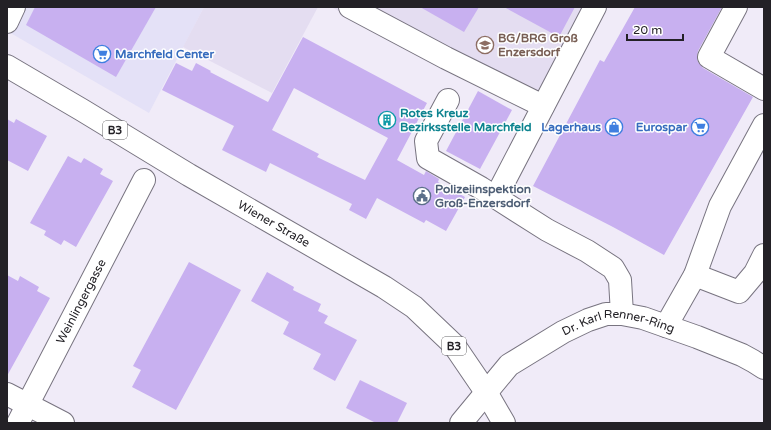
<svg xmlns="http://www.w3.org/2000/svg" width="771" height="430" viewBox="0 0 771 430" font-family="'Varela Round',sans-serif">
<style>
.commercial{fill:#e4e1f7}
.built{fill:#e4ddf1}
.building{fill:#c8b0f0;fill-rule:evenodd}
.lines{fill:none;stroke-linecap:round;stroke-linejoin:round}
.minor-casing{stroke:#787480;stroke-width:24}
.major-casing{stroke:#787480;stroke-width:24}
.minor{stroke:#fff;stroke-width:22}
.major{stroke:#fff;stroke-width:22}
.labels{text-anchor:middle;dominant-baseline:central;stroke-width:3;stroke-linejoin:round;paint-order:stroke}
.shield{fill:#fff;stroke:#656467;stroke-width:1}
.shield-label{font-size:11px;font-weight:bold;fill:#232126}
.education-label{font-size:12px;font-weight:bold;fill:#785e54;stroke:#fff;text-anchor:start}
.shop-label{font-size:12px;font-weight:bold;fill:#366cbe;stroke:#fff;text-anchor:end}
.culture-label{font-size:12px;font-weight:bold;fill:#0d838f;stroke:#fff;text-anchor:start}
.service-label{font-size:12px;font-weight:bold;fill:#4e5e75;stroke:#fff;text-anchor:start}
.street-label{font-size:12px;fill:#232126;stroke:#fff}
</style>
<rect width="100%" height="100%" fill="#f0ebf8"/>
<!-- commercial -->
<path class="commercial" d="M 7,7 L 204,7 L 149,113 L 7,31 Z"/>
<!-- built -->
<g class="built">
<path d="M 204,7 L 318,7 L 272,93 L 183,47 Z"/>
<path d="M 331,7 L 585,7 L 530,111 Z"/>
</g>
<!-- building -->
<g class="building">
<path d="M 35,7 L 156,7 L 116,77 L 26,25 Z"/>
<path d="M 420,7 L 479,7 L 464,32 Z"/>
<path d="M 504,7 L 575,7 L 559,37 Z"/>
<path d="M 635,7 L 722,7 L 698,51 L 697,57 L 698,62 L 703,68 L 753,97 L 664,255 L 613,227 L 533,186 L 600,60 L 604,62 Z"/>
<path d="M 303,37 L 427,103 L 397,160 L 424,175 L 426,171 L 439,179 L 438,182 L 465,197 L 446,231 L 426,220 L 424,223 L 377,198 L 366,219 L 349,210 L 352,204 L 270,163 L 266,172 L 222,150 L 234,126 L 162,90 L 176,63 L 192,71 L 196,63 L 211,71 L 210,72 L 268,102 ZM 294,88 L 388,138 L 365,180 L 317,157 L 319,154 L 272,130 Z"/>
<path d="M 478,91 L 512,110 L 480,169 L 446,151 Z"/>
<path d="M 7,119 L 14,123 L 16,119 L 47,136 L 28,171 L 7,160 Z"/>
<path d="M 68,156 L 81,163 L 84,158 L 103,169 L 100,174 L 113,181 L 76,247 L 64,240 L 61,245 L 44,235 L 46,231 L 30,223 Z"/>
<path d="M 189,262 L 241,290 L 176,410 L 132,387 L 141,370 L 133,366 Z"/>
<path d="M 267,272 L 294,287 L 293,290 L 321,304 L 318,311 L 328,316 L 324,323 L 357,340 L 335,381 L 313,369 L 321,354 L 283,334 L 289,322 L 251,301 Z"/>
<path d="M 7,275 L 18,281 L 20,276 L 39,287 L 37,291 L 50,298 L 7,376 Z"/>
<path d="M 360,380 L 407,403 L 397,423 L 376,423 L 346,408 Z"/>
</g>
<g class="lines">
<defs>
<g id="minor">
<path d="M 350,7 L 446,58 L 543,106"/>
<path d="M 736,7 L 709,57 L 764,89"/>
<path d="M 7,22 L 14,7"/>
<path d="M 448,100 L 426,141 L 428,158 L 481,188 L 547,230 L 587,251 L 613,268 L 620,280 L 622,314"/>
<path d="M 496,197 L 595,7"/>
<path d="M 695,275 L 739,292 L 755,273 L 764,255"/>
<path d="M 666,326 L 695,275 L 720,206 L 764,125"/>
<path d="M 7,394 L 63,423"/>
<path id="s1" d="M 18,423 L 144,180"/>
<path id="s2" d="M 461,423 L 509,365 L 563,332 L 588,320 L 606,314 L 622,314 L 643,318 L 697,337 L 742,355 L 753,361 L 764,368"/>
</g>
<g id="major">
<path id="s3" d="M 7,66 L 82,110 L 189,175 L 384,287 L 414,307 L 454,345 L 486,392 L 504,423"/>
</g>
</defs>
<!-- minor casing -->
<use href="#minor" class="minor-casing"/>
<!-- major casing -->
<use href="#major" class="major-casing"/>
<!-- minor -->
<use href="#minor" class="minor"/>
<!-- major -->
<use href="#major" class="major"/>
</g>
<!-- icons -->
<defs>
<symbol id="school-ring" viewBox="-11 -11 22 22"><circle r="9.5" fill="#fff" stroke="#8d6e63" stroke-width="1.5"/><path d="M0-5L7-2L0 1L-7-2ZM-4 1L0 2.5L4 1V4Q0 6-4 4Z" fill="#8d6e63"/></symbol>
<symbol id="supermarket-ring" viewBox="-11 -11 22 22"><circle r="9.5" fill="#fff" stroke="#3f7fe0" stroke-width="1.5"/><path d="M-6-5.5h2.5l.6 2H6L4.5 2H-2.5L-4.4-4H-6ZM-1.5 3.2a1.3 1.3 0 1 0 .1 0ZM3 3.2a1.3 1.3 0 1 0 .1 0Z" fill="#3f7fe0"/></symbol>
<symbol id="building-ring" viewBox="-11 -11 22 22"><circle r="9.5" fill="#fff" stroke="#0f9aa8" stroke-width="1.5"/><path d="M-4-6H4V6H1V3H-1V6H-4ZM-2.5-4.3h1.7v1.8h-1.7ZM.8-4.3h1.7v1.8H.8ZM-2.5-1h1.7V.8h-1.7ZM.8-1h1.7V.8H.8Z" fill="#0f9aa8"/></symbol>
<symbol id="shop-ring" viewBox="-11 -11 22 22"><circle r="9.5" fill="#fff" stroke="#3f7fe0" stroke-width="1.5"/><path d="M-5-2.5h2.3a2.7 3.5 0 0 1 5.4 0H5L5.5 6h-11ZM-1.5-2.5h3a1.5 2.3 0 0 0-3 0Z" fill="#3f7fe0"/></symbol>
<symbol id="civic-ring" viewBox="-11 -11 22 22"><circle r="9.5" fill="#fff" stroke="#5c6f8a" stroke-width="1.5"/><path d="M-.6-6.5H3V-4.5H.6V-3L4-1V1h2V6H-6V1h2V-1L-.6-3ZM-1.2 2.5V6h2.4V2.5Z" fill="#5c6f8a"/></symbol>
</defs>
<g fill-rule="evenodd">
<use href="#school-ring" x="475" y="35" width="20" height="20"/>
<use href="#supermarket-ring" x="92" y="44" width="20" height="20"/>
<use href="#building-ring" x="377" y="110" width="20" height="20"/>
<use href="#shop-ring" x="604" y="117" width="20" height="20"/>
<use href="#supermarket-ring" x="690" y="117" width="20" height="20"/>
<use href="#civic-ring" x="412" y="186" width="20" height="20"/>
</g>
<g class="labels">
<!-- shield labels -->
<g class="shield">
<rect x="103" y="121" width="24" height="18" rx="3"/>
<rect x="442" y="337" width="24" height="18" rx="3"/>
</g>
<g class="shield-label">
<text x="115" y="130">B3</text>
<text x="454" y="346">B3</text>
</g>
<!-- education labels -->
<g class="education-label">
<text x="498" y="38">BG/BRG Groß<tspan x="498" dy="14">Enzersdorf</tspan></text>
</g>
<!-- shop labels -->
<g class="shop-label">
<text x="115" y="54" text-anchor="start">Marchfeld Center</text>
<text x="601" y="127">Lagerhaus</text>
<text x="687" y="127">Eurospar</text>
</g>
<!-- culture labels -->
<g class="culture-label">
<text x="400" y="113">Rotes Kreuz<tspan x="400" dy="14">Bezirksstelle Marchfeld</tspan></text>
</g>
<!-- service labels -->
<g class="service-label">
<text x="435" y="189">Polizeiinspektion<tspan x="435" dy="14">Groß-Enzersdorf</tspan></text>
</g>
<!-- street labels -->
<g class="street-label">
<text stroke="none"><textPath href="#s3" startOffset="310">Wiener Straße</textPath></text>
<text stroke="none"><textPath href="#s1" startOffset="137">Weinlingergasse</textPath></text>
<text stroke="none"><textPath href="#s2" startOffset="197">Dr. Karl Renner-Ring</textPath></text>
</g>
</g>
<!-- border -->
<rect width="771" height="430" fill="none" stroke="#232126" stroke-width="16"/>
<!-- scale -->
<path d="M627 34v6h56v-6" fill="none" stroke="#232126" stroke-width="2"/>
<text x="633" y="34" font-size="12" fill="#232126" stroke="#ffffff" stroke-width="3" paint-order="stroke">20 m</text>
</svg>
